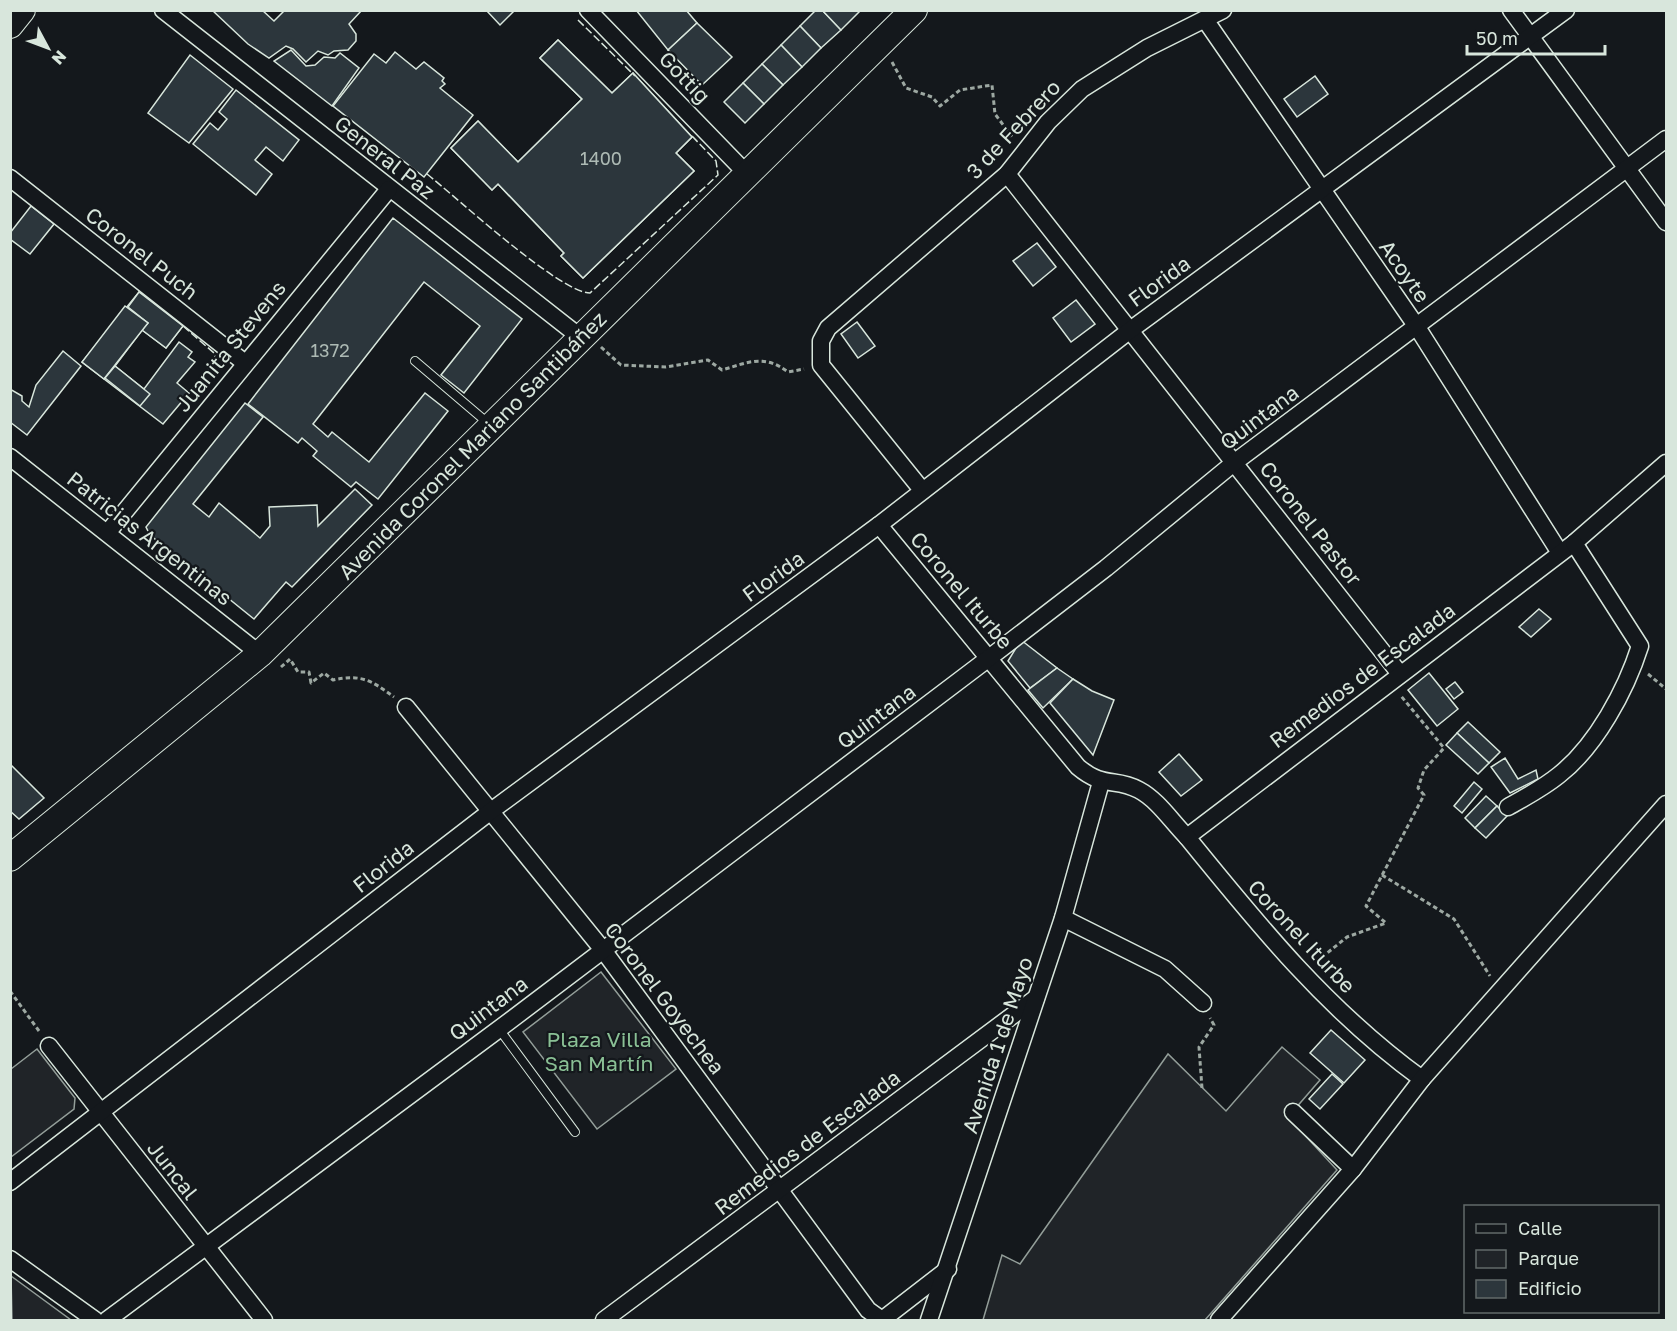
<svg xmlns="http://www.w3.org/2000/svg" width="1677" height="1331" viewBox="0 0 1677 1331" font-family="'Golos Text',sans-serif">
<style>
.green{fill:#202428;stroke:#939e99;stroke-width:1.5}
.building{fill:#2c363c;stroke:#d8e6dc;stroke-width:1.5;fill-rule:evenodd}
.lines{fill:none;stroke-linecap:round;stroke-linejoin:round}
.lane-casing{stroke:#d8e6dc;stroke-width:10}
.street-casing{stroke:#d8e6dc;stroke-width:19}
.primary-casing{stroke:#d8e6dc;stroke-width:28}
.path{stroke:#9da8a2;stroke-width:3;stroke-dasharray:4.5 3;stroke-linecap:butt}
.lane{stroke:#14181c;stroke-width:8}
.street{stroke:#14181c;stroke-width:16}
.primary{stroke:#14181c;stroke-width:26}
.fence{stroke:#d8e6dc;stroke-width:1.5;stroke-dasharray:8 3;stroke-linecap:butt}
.labels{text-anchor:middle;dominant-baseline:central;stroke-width:4.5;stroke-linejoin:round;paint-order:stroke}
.number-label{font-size:18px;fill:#adbab4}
.street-label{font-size:21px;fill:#d8e6dc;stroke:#14181c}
.park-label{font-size:21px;fill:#8ac095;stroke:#14181c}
</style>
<rect width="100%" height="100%" fill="#14181c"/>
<!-- green -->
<g class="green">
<path d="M 601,972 L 676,1069 L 597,1129 L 523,1032 Z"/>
<path d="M 1282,1047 L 1320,1080 L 1288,1117 L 1337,1170 L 1205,1320 L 983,1320 L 1002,1255 L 1020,1264 L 1168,1054 L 1226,1111 Z"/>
<path d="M 37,1049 L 75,1098 L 74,1109 L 11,1157 L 11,1069 Z"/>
<path d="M 11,1276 L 71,1320 L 12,1320 Z"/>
</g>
<!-- building -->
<g class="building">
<path d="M 212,10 L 262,10 L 274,21 L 285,10 L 362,10 L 349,24 L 356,34 L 356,41 L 348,50 L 334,51 L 328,55 L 318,51 L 306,62 L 293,49 L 286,46 L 269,58 L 248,44 Z"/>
<path d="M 486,10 L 515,10 L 500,25 Z"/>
<path d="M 636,10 L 686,10 L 697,23 L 668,50 Z"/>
<path d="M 816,10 L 822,10 L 841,30 L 821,48 L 800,26 Z"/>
<path d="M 822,10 L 859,10 L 860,11 L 841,30 Z"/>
<path d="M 697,23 L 732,57 L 702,85 L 668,50 Z"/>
<path d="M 800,26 L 821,48 L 802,67 L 781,45 Z"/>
<path d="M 558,40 L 612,93 L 633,73 L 692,137 L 676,153 L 694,171 L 583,278 L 561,256 L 564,253 L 498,184 L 492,190 L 451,148 L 478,121 L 518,162 L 582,99 L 540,58 ZM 598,120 L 647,172 L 585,233 L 536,181 Z"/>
<path d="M 558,40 L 612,93 L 633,73 L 692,137 L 676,153 L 694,171 L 583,278 L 561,256 L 564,253 L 498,184 L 492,190 L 451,148 L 478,121 L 518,162 L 582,99 L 540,58 Z"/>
<path d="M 781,45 L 802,67 L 783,85 L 762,64 Z"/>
<path d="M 291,50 L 306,66 L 315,65 L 324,57 L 335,58 L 340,53 L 359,68 L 332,106 L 274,61 Z"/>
<path d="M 395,52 L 416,69 L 424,62 L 444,78 L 442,81 L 445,84 L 440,88 L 473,115 L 424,177 L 333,106 L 374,54 L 386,63 Z"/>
<path d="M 190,55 L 233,89 L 189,143 L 148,113 Z"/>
<path d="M 762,64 L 783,85 L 764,104 L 743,83 Z"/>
<path d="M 1315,76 L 1328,94 L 1297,117 L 1284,99 Z"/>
<path d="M 743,83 L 764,104 L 745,123 L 724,102 Z"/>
<path d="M 236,90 L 299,140 L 283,161 L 266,147 L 255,160 L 272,174 L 256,195 L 193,144 L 210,123 L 218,130 L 227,119 L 219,112 Z"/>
<path d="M 31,206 L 54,224 L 30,254 L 10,239 L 10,233 Z"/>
<path d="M 393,218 L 522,319 L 464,393 L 441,375 L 480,326 L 424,282 L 313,424 L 328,437 L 332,432 L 369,462 L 425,393 L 448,411 L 378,499 L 356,482 L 351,487 L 313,456 L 317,451 L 302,438 L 298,443 L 248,404 Z"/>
<path d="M 1037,243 L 1056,267 L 1033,286 L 1013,261 Z"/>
<path d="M 139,292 L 183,326 L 166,348 L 142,330 L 115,366 L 144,389 L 179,342 L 192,352 L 188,357 L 195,362 L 177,383 L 189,393 L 163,424 L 82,362 Z"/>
<path d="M 139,292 L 183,326 L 166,348 L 142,330 L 148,323 L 128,307 Z"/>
<path d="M 1076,300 L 1095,324 L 1071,342 L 1053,318 Z"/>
<path d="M 125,306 L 148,323 L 104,379 L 82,362 Z"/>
<path d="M 857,322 L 875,346 L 858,358 L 841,334 Z"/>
<path d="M 63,351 L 81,366 L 27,435 L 10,422 L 10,389 L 22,396 L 22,401 L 29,407 L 36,385 Z"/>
<path d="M 115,366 L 150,394 L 140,406 L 105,378 Z"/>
<path d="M 245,403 L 263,417 L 193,504 L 209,517 L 219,503 L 260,538 L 270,526 L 269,507 L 317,505 L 318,526 L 355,489 L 372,505 L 292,587 L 286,582 L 254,619 L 150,535 L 146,527 Z"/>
<path d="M 1539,609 L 1551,619 L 1531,637 L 1519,627 Z"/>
<path d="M 1021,640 L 1057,668 L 1030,688 L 1008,661 Z"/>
<path d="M 1057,668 L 1073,679 L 1043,708 L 1028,690 Z"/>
<path d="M 1429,673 L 1458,709 L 1437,726 L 1408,690 Z"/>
<path d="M 1073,679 L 1092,691 L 1114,700 L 1093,755 L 1050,703 Z"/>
<path d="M 1455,682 L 1463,692 L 1454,699 L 1446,689 Z"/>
<path d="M 1468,722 L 1500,752 L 1489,763 L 1457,733 Z"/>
<path d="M 1457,733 L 1489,763 L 1478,774 L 1446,745 Z"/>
<path d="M 1179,754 L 1202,780 L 1181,796 L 1159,772 Z"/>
<path d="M 1505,758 L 1518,779 L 1536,770 L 1538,779 L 1510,793 L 1491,767 Z"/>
<path d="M 10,764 L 44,798 L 19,819 L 10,811 Z"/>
<path d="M 1474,782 L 1482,789 L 1462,813 L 1454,806 Z"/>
<path d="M 1486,796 L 1497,806 L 1475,828 L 1465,818 Z"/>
<path d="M 1497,806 L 1507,816 L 1486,838 L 1475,828 Z"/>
<path d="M 1331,1030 L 1365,1060 L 1344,1083 L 1310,1053 Z"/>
<path d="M 1332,1074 L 1343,1084 L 1320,1109 L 1309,1099 Z"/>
</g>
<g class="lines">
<defs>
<g id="lane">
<path d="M 415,361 L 489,424"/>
<path d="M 499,1029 L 575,1132"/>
</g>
<g id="street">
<path d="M 163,10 L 580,337"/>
<path d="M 588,10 L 748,175"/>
<path d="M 1511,10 L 1666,222"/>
<path d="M 1206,21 L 1417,327 L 1560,553"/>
<path d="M 1007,174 L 1400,674"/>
<path d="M 10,178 L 245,363"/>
<path d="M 10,457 L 260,654"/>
<path d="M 922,490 L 821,365 L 821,341 L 828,328 L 1007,174 L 1048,122 L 1082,89 L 1147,48 L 1223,10"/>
<path d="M 879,525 L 1078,767 C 1104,789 1115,777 1139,790 C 1158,800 1172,822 1187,837 L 1574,543 L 1666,463"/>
<path d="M 108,532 L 389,189"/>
<path d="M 406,707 L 603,950 L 868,1310 L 882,1320"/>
<path d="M 1508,807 C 1526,797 1543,788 1559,775 C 1596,746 1626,690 1640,646 L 1574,543"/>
<path d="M 1187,837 C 1259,926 1328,1011 1422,1079"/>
<path d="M 1063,918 L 1165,969 L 1203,1003"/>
<path d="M 49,1046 L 264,1320"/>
<path d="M 1293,1112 L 1353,1169"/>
<path d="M 10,1182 L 491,811 L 879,525 L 1129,331 L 1566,10"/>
<path d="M 10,1259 L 95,1320"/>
<path d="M 107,1320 L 499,1029 L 989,658 L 1106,568 L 1235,462 L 1666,139"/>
<path d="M 604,1320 L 1036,998"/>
<path d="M 882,1320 L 948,1269"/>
<path d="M 929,1320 L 1063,918 L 1101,782"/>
<path d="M 1219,1320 L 1353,1169 L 1422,1079 L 1666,804"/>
</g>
<g id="primary">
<path d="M 10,25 L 22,10"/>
<path d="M 10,858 L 260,654 L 914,10"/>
</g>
</defs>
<!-- lane casing -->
<use href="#lane" class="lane-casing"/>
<!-- street casing -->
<use href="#street" class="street-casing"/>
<!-- primary casing -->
<use href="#primary" class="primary-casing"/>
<!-- path -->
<g class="path">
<path d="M 892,62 L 906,88 L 932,97 L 940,106 L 960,90 L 992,85 L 995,114 L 1013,138"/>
<path d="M 601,347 L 621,365 L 666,367 L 708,360 L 722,370 C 749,362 764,354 788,372 L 804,369"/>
<path d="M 281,667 L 290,659 L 298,672 L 309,672 L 311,683 L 324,673 L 333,680 C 361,674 371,680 394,697"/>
<path d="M 1648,674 L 1666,689"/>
<path d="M 1382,875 L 1454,919 L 1490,976"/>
<path d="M 1316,962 L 1347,937 L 1386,923 L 1366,906 L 1424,795 L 1418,788 L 1424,770 L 1444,748 L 1401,696"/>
<path d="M 10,991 L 39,1031"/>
<path d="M 1202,1088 L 1199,1047 L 1214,1025 L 1210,1018"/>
</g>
<!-- lane -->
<use href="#lane" class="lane"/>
<!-- street -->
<use href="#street" class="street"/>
<!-- primary -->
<use href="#primary" class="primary"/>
<!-- fence -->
<g class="fence">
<path d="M 578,20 L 635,76"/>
<path d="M 427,174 C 456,197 560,293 590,293 L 718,175 L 716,161 L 691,135"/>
<path d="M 183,326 L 214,353 L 216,360 L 189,393"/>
</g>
</g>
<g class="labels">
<!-- number labels -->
<g class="number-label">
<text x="601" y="158">1400</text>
<text x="330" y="350">1372</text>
</g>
<!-- street labels -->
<g class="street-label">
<text transform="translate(685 77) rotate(46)">Gottig</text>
<text transform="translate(1013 129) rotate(-47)">3 de Febrero</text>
<text transform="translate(385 157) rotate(38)">General Paz</text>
<text transform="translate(142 253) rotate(38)">Coronel Puch</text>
<text transform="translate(1405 271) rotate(55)">Acoyte</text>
<text transform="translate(1159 281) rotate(-36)">Florida</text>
<text transform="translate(230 346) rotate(-51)">Juanita Stevens</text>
<text transform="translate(1259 417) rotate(-37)">Quintana</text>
<text transform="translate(472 445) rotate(-45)">Avenida Coronel Mariano Santibáñez</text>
<text transform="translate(1311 523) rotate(52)">Coronel Pastor</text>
<text transform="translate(150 538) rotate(38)">Patricias Argentinas</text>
<text transform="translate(773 576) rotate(-36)">Florida</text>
<text transform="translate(962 590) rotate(50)">Coronel Iturbe</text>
<text transform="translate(1362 675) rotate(-37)">Remedios de Escalada</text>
<text transform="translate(876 716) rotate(-37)">Quintana</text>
<text transform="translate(383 866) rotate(-38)">Florida</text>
<text transform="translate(1302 936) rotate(47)">Coronel Iturbe</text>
<text transform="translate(665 998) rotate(53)">Coronel Goyechea</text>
<text transform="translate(488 1008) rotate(-37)">Quintana</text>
<text transform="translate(997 1045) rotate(-72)">Avenida 1 de Mayo</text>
<text transform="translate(807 1142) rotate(-37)">Remedios de Escalada</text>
<text transform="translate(173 1170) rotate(52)">Juncal</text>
</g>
<!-- park labels -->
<g class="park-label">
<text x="599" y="1039">Plaza Villa<tspan x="599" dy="24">San Martín</tspan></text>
</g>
</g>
<!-- border -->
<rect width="1677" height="1331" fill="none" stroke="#d8e6dc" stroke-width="24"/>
<!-- legend -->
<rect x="1464" y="1205" width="195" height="108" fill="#14181c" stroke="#626a69" stroke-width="1.5"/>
<rect x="1476" y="1224" width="30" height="9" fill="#14181c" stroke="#626a69" stroke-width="1.5"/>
<text x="1518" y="1235" font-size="18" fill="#d8e6dc">Calle</text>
<rect x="1476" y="1250" width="30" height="18" fill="#202428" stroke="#626a69" stroke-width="1.5"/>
<text x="1518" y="1265" font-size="18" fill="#d8e6dc">Parque</text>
<rect x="1476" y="1280" width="30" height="18" fill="#2c363c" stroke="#626a69" stroke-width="1.5"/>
<text x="1518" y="1295" font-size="18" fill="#d8e6dc">Edificio</text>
<!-- north arrow -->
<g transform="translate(48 48) rotate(131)" stroke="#14181c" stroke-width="4.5" paint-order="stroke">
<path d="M0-4.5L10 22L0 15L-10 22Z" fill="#d8e6dc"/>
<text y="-9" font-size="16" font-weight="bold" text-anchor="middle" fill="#d8e6dc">N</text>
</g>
<!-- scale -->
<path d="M1467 45v9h138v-9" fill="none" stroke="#d8e6dc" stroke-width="3"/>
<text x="1476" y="45" font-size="18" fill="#d8e6dc" stroke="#14181c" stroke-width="4.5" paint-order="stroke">50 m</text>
</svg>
